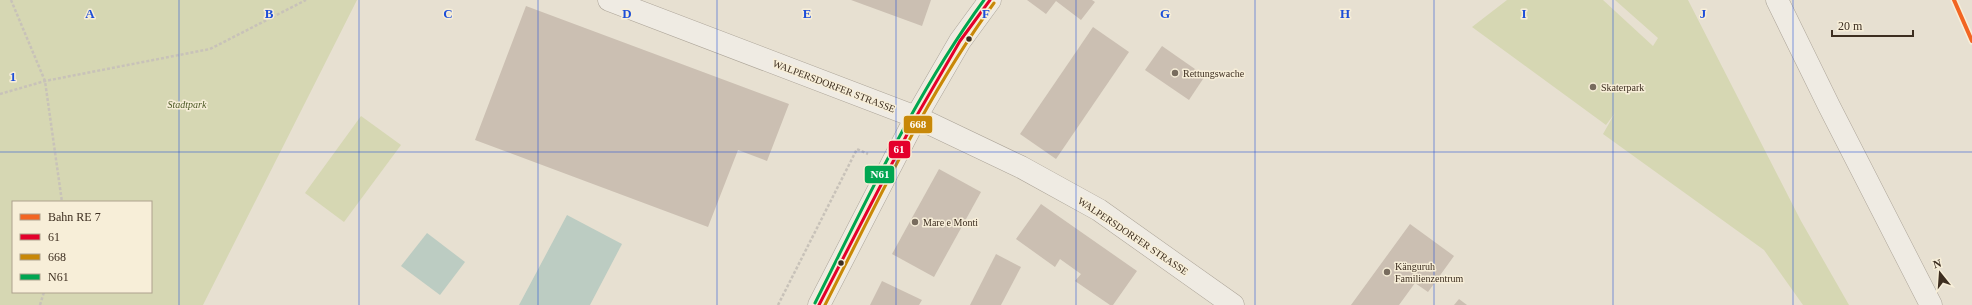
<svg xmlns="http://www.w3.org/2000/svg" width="1972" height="305" viewBox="0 0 1972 305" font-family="'Times New Roman',serif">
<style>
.green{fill:#d6d7b3;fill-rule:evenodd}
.water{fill:#bcccc2}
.building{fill:#cbbfb2}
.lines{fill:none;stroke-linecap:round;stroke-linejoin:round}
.minor-casing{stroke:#ada599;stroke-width:23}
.path{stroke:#c8c2b9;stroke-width:2.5;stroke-dasharray:3 2;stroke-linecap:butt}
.minor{stroke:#efebe3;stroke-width:22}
.bus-1-casing{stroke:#f7eed8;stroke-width:6}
.bus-2-casing{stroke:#f7eed8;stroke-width:6}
.bus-3-casing{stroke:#f7eed8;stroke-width:6}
.bus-1{stroke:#e4002b;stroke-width:3}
.bus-2{stroke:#c88808;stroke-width:3}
.bus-3{stroke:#00a651;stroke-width:3}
.rail-1-casing{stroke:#f7eed8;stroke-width:7}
.rail-1{stroke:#f26522;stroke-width:4}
.grid{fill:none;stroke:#1d4ed8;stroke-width:1;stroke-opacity:0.55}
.bus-dot{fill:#3d2e20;stroke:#f7eed8;stroke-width:1.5}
.poi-dot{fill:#786c5e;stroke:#f7eed8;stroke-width:1.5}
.labels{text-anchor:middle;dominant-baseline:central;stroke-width:3;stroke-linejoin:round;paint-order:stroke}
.poi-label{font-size:10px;fill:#3d2e20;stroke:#f7eed8;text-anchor:start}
.street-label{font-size:10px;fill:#3d2e20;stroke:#f7eed8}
.park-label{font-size:10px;font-style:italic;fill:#4d5a26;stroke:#f7eed8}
.grid-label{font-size:13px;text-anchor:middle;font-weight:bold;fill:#1d4ed8;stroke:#f7eed8;stroke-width:3;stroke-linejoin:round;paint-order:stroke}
.line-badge{stroke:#f7eed8;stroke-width:1.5}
.badge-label{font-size:11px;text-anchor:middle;font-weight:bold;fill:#fff}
</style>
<rect width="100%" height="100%" fill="#e7e0d1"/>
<!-- green -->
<g class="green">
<path d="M 0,0 L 357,0 L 203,305 L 0,305 ZM 13,202 L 151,202 L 151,292 L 13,292 Z"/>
<path d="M 1507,0 L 1603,0 L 1653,46 L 1658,38 L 1615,0 L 1688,0 L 1801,221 L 1849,305 L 1803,305 L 1764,250 L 1603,134 L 1615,113 L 1606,125 L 1472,27 Z"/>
<path d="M 361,116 L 401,145 L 344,222 L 305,193 Z"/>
</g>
<!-- water -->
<g class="water">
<path d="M 567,215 L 622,244 L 590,305 L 519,305 Z"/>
<path d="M 427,233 L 465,262 L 440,295 L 401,266 Z"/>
</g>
<!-- building -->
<g class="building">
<path d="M 851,0 L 931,0 L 922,26 Z"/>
<path d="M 1027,0 L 1092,0 L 1095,2 L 1081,20 L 1056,1 L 1046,14 Z"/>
<path d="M 526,6 L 789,104 L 767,161 L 738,150 L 708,227 L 475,140 Z"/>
<path d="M 1093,27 L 1129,52 L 1056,159 L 1020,134 Z"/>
<path d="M 1162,46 L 1205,76 L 1189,100 L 1145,70 Z"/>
<path d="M 939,169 L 981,192 L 934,277 L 892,254 Z"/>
<path d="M 1041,204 L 1137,271 L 1113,305 L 1110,305 L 1075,281 L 1081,274 L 1060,259 L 1055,267 L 1016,239 Z"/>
<path d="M 1410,224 L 1454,256 L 1428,292 L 1415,283 L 1399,305 L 1351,305 Z"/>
<path d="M 996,254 L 1021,267 L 1001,305 L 970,305 Z"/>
<path d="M 882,281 L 922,300 L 919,305 L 870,305 Z"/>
<path d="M 1459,299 L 1467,305 L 1454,305 Z"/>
</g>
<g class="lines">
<defs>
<g id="minor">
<path d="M 609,0 L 916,117 L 1021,167 L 1099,210 L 1233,305"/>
<path d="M 1777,0 L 1829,106 L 1931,305"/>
<path d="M 819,305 L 916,117 L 960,41 L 990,0"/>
</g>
</defs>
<!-- minor casing -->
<use href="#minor" class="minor-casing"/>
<!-- path -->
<g class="path">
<path d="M 11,0 L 45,81 L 62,202"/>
<path d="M 0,94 L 45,81 L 210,49 L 306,0"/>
<path d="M 40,305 L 44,292"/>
<path d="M 778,305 L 857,149 L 868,154"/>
</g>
<!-- minor -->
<use href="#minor" class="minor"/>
<defs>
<path id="bus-1" d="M 819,305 L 916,117 L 960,41 L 990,0"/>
<path id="bus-2" d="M 825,305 C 877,203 926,96 994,3"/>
<path id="bus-3" d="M 815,303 C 867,200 916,93 984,0"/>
</defs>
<!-- bus-1 casing -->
<use href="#bus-1" class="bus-1-casing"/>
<!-- bus-2 casing -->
<use href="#bus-2" class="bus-2-casing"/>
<!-- bus-3 casing -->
<use href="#bus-3" class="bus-3-casing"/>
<!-- bus-1 -->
<use href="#bus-1" class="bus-1"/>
<!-- bus-2 -->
<use href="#bus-2" class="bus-2"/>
<!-- bus-3 -->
<use href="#bus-3" class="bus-3"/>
<defs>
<path id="rail-1" d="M 1954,0 L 1972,41"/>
</defs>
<!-- rail-1 casing -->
<use href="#rail-1" class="rail-1-casing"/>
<!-- rail-1 -->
<use href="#rail-1" class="rail-1"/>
</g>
<!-- grid -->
<path class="grid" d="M 179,0 L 179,305M 359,0 L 359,305M 538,0 L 538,305M 717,0 L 717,305M 896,0 L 896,305M 1076,0 L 1076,305M 1255,0 L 1255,305M 1434,0 L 1434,305M 1613,0 L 1613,305M 1793,0 L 1793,305M 0,152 L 1972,152"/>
<!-- markers -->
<g class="bus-dot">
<circle cx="969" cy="39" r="3.5"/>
<circle cx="841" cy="263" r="3.5"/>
</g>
<g class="poi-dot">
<circle cx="1175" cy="73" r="4"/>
<circle cx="1593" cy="87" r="4"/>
<circle cx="915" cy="222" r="4"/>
<circle cx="1387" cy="272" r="4"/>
</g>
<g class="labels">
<!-- poi labels -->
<g class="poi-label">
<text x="1183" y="73">Rettungswache</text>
<text x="1601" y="87">Skaterpark</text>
<text x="923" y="222">Mare e Monti</text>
<text x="1395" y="266">Känguruh<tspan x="1395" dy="12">Familienzentrum</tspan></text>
</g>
<!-- street labels -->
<g class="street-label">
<text transform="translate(834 86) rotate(21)">WALPERSDORFER STRASSE</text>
<text transform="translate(1133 236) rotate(34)">WALPERSDORFER STRASSE</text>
</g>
<!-- park labels -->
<g class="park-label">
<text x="187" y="104">Stadtpark</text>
</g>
</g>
<g class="grid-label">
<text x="90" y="18">A</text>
<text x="269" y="18">B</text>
<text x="448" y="18">C</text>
<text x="627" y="18">D</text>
<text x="807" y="18">E</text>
<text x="986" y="18">F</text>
<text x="1165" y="18">G</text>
<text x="1345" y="18">H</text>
<text x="1524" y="18">I</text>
<text x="1703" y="18">J</text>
<text x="13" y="81">1</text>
</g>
<g class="line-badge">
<rect x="903" y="115" width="30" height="19" rx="4" fill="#c88808"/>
<rect x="888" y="140" width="23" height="19" rx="4" fill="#e4002b"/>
<rect x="864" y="165" width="31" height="19" rx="4" fill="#00a651"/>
</g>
<g class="badge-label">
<text x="918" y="128">668</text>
<text x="899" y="153">61</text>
<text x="880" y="178">N61</text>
</g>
<!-- legend -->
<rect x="12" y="201" width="140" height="92" fill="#f7eed8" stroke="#ada18e"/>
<rect x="20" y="214" width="20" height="6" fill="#f26522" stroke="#ada18e"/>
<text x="48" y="221" font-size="12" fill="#3d2e20">Bahn RE 7</text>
<rect x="20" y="234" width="20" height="6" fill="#e4002b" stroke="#ada18e"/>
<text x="48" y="241" font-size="12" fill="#3d2e20">61</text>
<rect x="20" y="254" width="20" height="6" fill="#c88808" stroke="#ada18e"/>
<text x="48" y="261" font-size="12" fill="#3d2e20">668</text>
<rect x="20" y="274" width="20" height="6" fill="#00a651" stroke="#ada18e"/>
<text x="48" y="281" font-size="12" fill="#3d2e20">N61</text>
<!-- north arrow -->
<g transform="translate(1940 273) rotate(343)" stroke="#f7eed8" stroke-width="3" paint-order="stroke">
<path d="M0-3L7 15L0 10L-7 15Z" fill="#3d2e20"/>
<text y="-6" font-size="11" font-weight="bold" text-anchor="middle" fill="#3d2e20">N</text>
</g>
<!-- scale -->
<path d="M1832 30v6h81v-6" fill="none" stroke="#3d2e20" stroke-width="2"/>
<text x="1838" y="30" font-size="12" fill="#3d2e20" stroke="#f7eed8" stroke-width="3" paint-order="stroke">20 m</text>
</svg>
